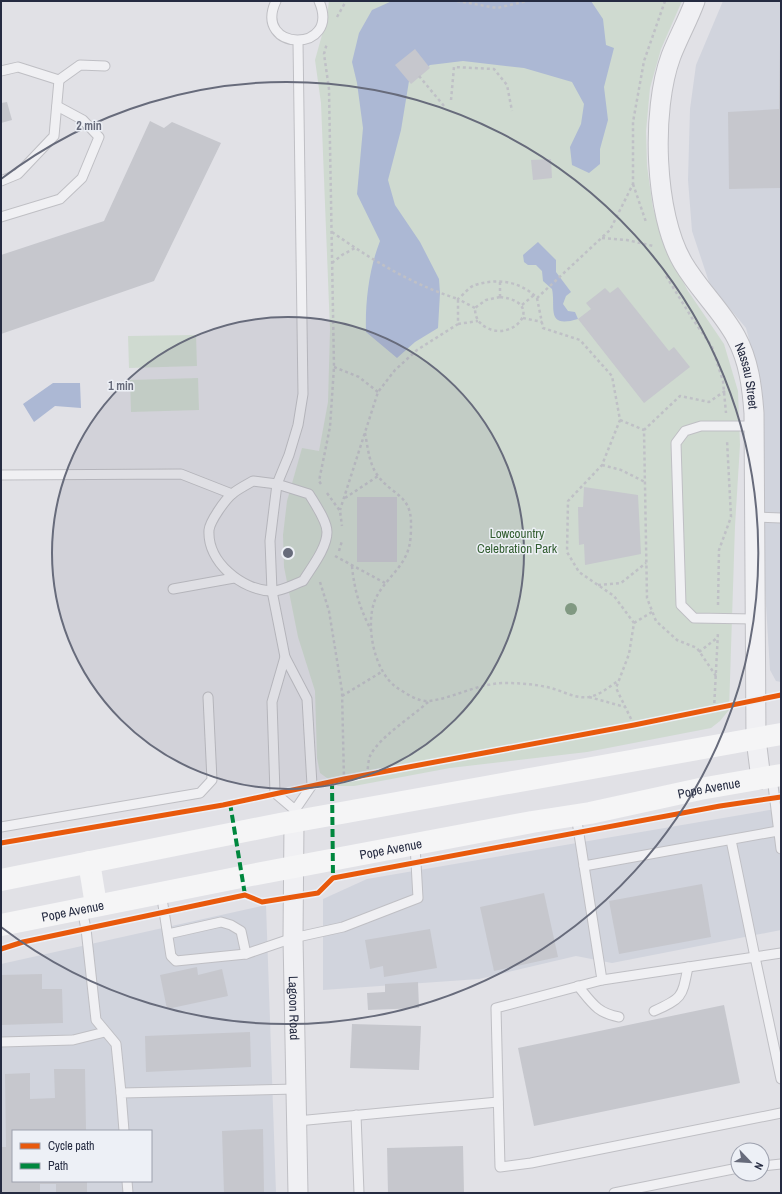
<svg xmlns="http://www.w3.org/2000/svg" width="782" height="1194" viewBox="0 0 782 1194" font-family="'Archivo Narrow',sans-serif">
<style>
.built{fill:#d1d4dd;fill-rule:evenodd}
.green{fill:#cfdad0}
.water{fill:#acb8d4}
.building{fill:#c6c7cd}
.lines{fill:none;stroke-linecap:round;stroke-linejoin:round}
.lane-casing{stroke:#bfbfc4;stroke-width:11}
.street-casing{stroke:#bfbfc4;stroke-width:21}
.path{stroke:#bfc0c6;stroke-width:2.5;stroke-dasharray:3 3;stroke-linecap:butt}
.lane{stroke:#f0f0f3;stroke-width:9}
.street{stroke:#f0f0f3;stroke-width:19}
.secondary{stroke:#f5f5f6;stroke-width:22}
.quiet{stroke:#00873e;stroke-width:4;stroke-dasharray:8 4;stroke-linecap:butt}
.cycleway-casing{stroke:#edf0f6;stroke-width:8}
.cycleway{stroke:#e8590c;stroke-width:5}
.tree{fill:#819982}
.ring{fill:none;stroke:#676b7b;stroke-width:2}
.labels{text-anchor:middle;dominant-baseline:central;stroke-width:3;stroke-linejoin:round;paint-order:stroke}
.street-label{font-size:13px;fill:#252b41;stroke:#edf0f6}
.park-label{font-size:13px;fill:#335e31;stroke:#edf0f6}
.centre{fill:#676b7b;stroke:#edf0f6;stroke-width:2}
.ring-label{font-size:12px;text-anchor:middle;font-weight:bold;fill:#676b7b;stroke:#edf0f6;stroke-width:3;stroke-linejoin:round;paint-order:stroke}
</style>
<rect width="100%" height="100%" fill="#e1e1e6"/>
<!-- built -->
<g class="built">
<path d="M 723,1 L 781,1 L 781,682 L 776,681 L 770,670 L 763,557 L 765,479 L 758,373 L 746,328 L 710,285 L 692,231 L 688,180 L 690,109 L 696,65 Z"/>
<path d="M 781,808 L 781,930 L 612,963 L 576,956 L 479,979 L 323,990 L 323,899 L 367,879 Z"/>
<path d="M 266,905 L 276,1193 L 1,1193 L 1,964 ZM 13,1131 L 151,1131 L 151,1181 L 13,1181 Z"/>
</g>
<!-- green -->
<g class="green">
<path d="M 329,1 L 682,1 L 661,49 L 650,88 L 646,131 L 647,166 L 653,208 L 668,253 L 688,291 L 724,344 L 738,391 L 740,445 L 735,526 L 729,710 L 720,721 L 711,728 L 587,752 L 450,768 L 354,786 L 338,786 L 320,773 L 317,758 L 315,691 L 298,637 L 284,567 L 283,535 L 287,501 L 302,448 L 319,451 L 328,402 L 330,330 L 321,103 L 315,60 L 327,17 Z"/>
<path d="M 196,335 L 197,366 L 129,368 L 128,336 Z"/>
<path d="M 198,378 L 199,410 L 131,412 L 130,380 Z"/>
</g>
<!-- water -->
<g class="water">
<path d="M 392,1 L 591,1 L 603,19 L 606,45 L 614,48 L 604,87 L 608,120 L 600,149 L 600,164 L 589,173 L 572,165 L 570,147 L 581,124 L 584,104 L 572,82 L 524,68 L 463,61 L 430,65 L 409,81 L 401,130 L 388,180 L 395,205 L 420,242 L 439,279 L 440,293 L 438,328 L 415,342 L 397,358 L 366,332 C 365,302 369,269 380,241 L 357,194 L 363,128 L 357,83 L 352,62 L 359,33 L 372,10 Z"/>
<path d="M 538,242 L 556,260 L 556,272 L 571,292 L 566,296 L 563,304 L 568,311 L 575,312 L 578,319 C 545,329 556,307 552,289 L 543,281 L 542,271 L 536,265 L 528,265 L 524,262 L 523,255 Z"/>
<path d="M 53,383 L 80,383 L 81,408 L 55,406 L 34,422 L 23,404 Z"/>
</g>
<!-- building -->
<g class="building">
<path d="M 780,43 L 781,188 L 729,189 L 728,112 L 779,109 Z"/>
<path d="M 415,49 L 430,68 L 411,84 L 395,65 Z"/>
<path d="M 7,102 L 12,120 L 1,123 L 1,103 Z"/>
<path d="M 150,121 L 164,128 L 172,122 L 221,143 L 154,281 L 1,334 L 1,255 L 104,221 Z"/>
<path d="M 551,159 L 552,178 L 533,180 L 531,160 Z"/>
<path d="M 618,287 L 669,351 L 674,347 L 690,367 L 644,403 L 578,319 L 591,309 L 586,303 L 605,288 L 610,293 Z"/>
<path d="M 584,487 L 638,495 L 641,554 L 585,565 L 584,544 L 579,545 L 578,507 L 583,507 Z"/>
<rect x="357" y="497" width="40" height="65"/>
<path d="M 702,884 L 711,937 L 619,954 L 609,901 Z"/>
<path d="M 544,893 L 558,957 L 494,971 L 480,907 Z"/>
<path d="M 430,929 L 437,968 L 384,977 L 383,966 L 370,969 L 365,940 Z"/>
<path d="M 197,967 L 198,975 L 222,969 L 228,996 L 167,1009 L 160,975 Z"/>
<path d="M 42,974 L 42,989 L 62,989 L 63,1023 L 1,1025 L 1,975 Z"/>
<path d="M 418,982 L 419,1008 L 368,1010 L 367,993 L 385,992 L 385,984 Z"/>
<path d="M 724,1005 L 740,1083 L 534,1126 L 518,1048 Z"/>
<path d="M 352,1024 L 421,1026 L 419,1070 L 350,1068 Z"/>
<path d="M 250,1032 L 251,1067 L 146,1072 L 145,1036 Z"/>
<path d="M 54,1069 L 85,1069 L 86,1131 L 13,1131 L 13,1181 L 87,1181 L 87,1193 L 56,1193 L 56,1184 L 40,1184 L 40,1193 L 1,1193 L 1,1147 L 6,1147 L 5,1074 L 30,1073 L 30,1099 L 55,1098 Z"/>
<path d="M 263,1129 L 264,1193 L 224,1193 L 222,1131 Z"/>
<path d="M 463,1146 L 464,1193 L 388,1193 L 387,1148 Z"/>
</g>
<g class="lines">
<defs>
<g id="lane">
<path d="M 276,1 C 252,52 342,54 319,1"/>
<path d="M 1,71 L 18,67 L 59,80 L 80,65 L 105,66"/>
<path d="M 1,181 L 18,174 L 54,136 L 59,80"/>
<path d="M 1,217 L 60,199 L 82,178 L 99,137 L 83,120 L 57,106"/>
<path d="M 754,426 L 701,426 L 685,431 L 676,443 L 681,605 L 694,618 L 754,619"/>
<path d="M 1,475 L 181,474 L 232,494"/>
<path d="M 253,481 L 277,484 L 309,494 C 315,504 327,521 327,532 C 327,548 311,568 303,581 C 294,584 281,592 271,591 C 242,590 207,562 209,530 C 210,521 225,500 232,494 C 238,489 246,485 253,481 Z"/>
<path d="M 753,517 L 781,518"/>
<path d="M 173,589 L 234,578"/>
<path d="M 285,657 L 272,591 L 270,541 L 277,484 L 289,455 L 298,425 L 303,394 L 298,42"/>
<path d="M 772,777 L 781,849"/>
<path d="M 576,815 L 602,980 L 496,1008 L 500,1167 L 531,1163 L 781,1113"/>
<path d="M 294,821 L 295,810 L 312,785 L 307,699 L 285,657 L 272,702 L 275,793 L 295,810"/>
<path d="M 1,827 L 200,793 L 212,780 L 208,697"/>
<path d="M 731,840 L 755,957 L 781,953"/>
<path d="M 584,866 L 778,831"/>
<path d="M 161,892 L 171,956 L 176,961 L 246,954 L 293,938 L 343,927 L 418,898 L 415,845"/>
<path d="M 82,909 L 86,929 L 96,1020 L 116,1044 L 121,1093"/>
<path d="M 168,934 L 221,922 L 231,925 L 241,931 L 246,954"/>
<path d="M 602,980 L 755,957 L 781,1079"/>
<path d="M 578,986 C 592,1003 597,1013 619,1017"/>
<path d="M 654,1011 C 683,998 682,997 688,967"/>
<path d="M 1,1042 L 73,1040 L 105,1032"/>
<path d="M 356,1115 L 359,1193"/>
<path d="M 297,1121 L 498,1102"/>
<path d="M 124,1131 L 121,1093 L 296,1089"/>
<path d="M 762,1166 L 781,1164"/>
<path d="M 127,1181 L 128,1193"/>
<path d="M 614,1193 L 738,1168"/>
</g>
<g id="street">
<path id="s1" d="M 695,1 C 688,20 678,38 671,56 C 651,110 654,214 683,263 C 699,290 722,311 736,337 C 749,361 752,387 754,413 L 756,739 L 761,779"/>
<path id="s2" d="M 294,823 L 293,938 L 298,1193"/>
</g>
</defs>
<!-- lane casing -->
<use href="#lane" class="lane-casing"/>
<!-- street casing -->
<use href="#street" class="street-casing"/>
<!-- path -->
<g class="path">
<path d="M 457,1 L 497,8 L 527,1"/>
<path d="M 337,17 L 346,1"/>
<path d="M 419,76 L 444,106"/>
<path d="M 451,100 L 454,67 L 494,69 L 507,85 L 512,111"/>
<path d="M 633,184 L 646,222"/>
<path d="M 332,232 C 372,260 411,284 458,299 L 458,324 L 417,350 L 395,370 L 378,392 L 340,510"/>
<path d="M 602,238 L 627,240 L 653,246"/>
<path d="M 332,263 L 342,255 L 355,248"/>
<path d="M 666,276 L 692,318 L 712,347 L 723,381 L 726,413"/>
<path d="M 500,297 C 546,302 515,342 487,328 C 478,323 475,317 475,308 L 486,300 Z"/>
<path d="M 500,297 L 500,282"/>
<path d="M 537,298 L 543,328 L 580,340 L 612,376 L 620,420 L 602,465 L 568,501 L 567,552 L 579,572 L 614,596 L 634,623 L 629,654 L 616,688 L 634,725"/>
<path d="M 522,305 L 534,295"/>
<path d="M 475,308 L 458,299 C 463,295 469,287 475,285 C 498,278 520,281 537,298 L 610,230 L 633,184 L 633,122 L 644,61 L 665,1"/>
<path d="M 523,318 L 542,322"/>
<path d="M 458,324 L 478,321"/>
<path d="M 334,367 L 359,377 L 378,392"/>
<path d="M 620,420 L 644,430"/>
<path d="M 365,433 C 368,448 369,464 378,476 C 392,495 411,495 411,523 C 411,530 411,540 409,547 C 404,568 383,581 375,600 C 365,625 374,671 396,687 C 405,693 418,702 429,701 C 454,698 476,684 503,683 C 519,683 535,684 551,688 C 563,691 575,699 589,697 C 600,695 609,687 618,681"/>
<path d="M 602,465 L 621,470 L 645,482"/>
<path d="M 321,484 L 319,481 L 330,427 L 334,367 L 329,89 L 324,54 L 327,43"/>
<path d="M 327,493 L 340,511 L 342,526"/>
<path d="M 345,498 L 378,476"/>
<path d="M 339,551 L 342,541"/>
<path d="M 335,556 L 385,583"/>
<path d="M 352,566 C 354,589 360,609 371,630"/>
<path d="M 320,582 L 329,611 L 342,691 L 344,779"/>
<path d="M 598,585 L 621,583 L 646,563"/>
<path d="M 718,605 L 719,550 L 731,517 L 727,440"/>
<path d="M 634,623 L 652,612"/>
<path d="M 699,652 L 717,638"/>
<path d="M 716,676 L 697,648 L 677,640 L 656,621 L 647,598 L 644,430 L 680,396 L 709,402 L 725,391"/>
<path d="M 342,696 L 383,671"/>
<path d="M 589,697 L 625,707"/>
<path d="M 714,709 L 718,632"/>
<path d="M 367,775 C 368,769 368,761 370,756 C 379,737 412,717 428,702"/>
</g>
<!-- lane -->
<use href="#lane" class="lane"/>
<!-- street -->
<use href="#street" class="street"/>
<!-- secondary -->
<g class="secondary">
<path d="M 89,862 L 96,905"/>
<path d="M 1,880 L 280,824 L 781,734"/>
<path id="s3" d="M 1,925 L 241,877 L 532,822 L 590,813 L 700,789 L 781,775"/>
</g>
<!-- quiet -->
<g class="quiet">
<path d="M 332,781 L 333,878"/>
<path d="M 230,803 L 245,895"/>
</g>
<defs>
<g id="cycleway">
<path d="M 1,843 L 223,805 L 344,779 L 634,725 L 781,695"/>
<path d="M 1,949 L 23,942 L 245,895 L 262,902 L 318,893 L 333,878 L 720,806 L 781,797"/>
</g>
</defs>
<!-- cycleway casing -->
<use href="#cycleway" class="cycleway-casing"/>
<!-- cycleway -->
<use href="#cycleway" class="cycleway"/>
</g>
<!-- trees -->
<circle class="tree" cx="571" cy="609" r="6"/>
<!-- distance rings -->
<circle cx="288" cy="553" r="236" fill="#676b7b" fill-opacity=".12"/>
<g class="ring">
<circle cx="288" cy="553" r="236"/>
<path d="M1 179A471 471 0 1 1 1 927"/>
</g>
<g class="labels">
<!-- street labels -->
<g class="street-label">
<text stroke="none"><textPath href="#s1" startOffset="404">Nassau Street</textPath></text>
<text stroke="none"><textPath href="#s3" startOffset="721">Pope Avenue</textPath></text>
<text stroke="none"><textPath href="#s3" startOffset="397">Pope Avenue</textPath></text>
<text stroke="none"><textPath href="#s3" startOffset="73">Pope Avenue</textPath></text>
<text stroke="none"><textPath href="#s2" startOffset="185">Lagoon Road</textPath></text>
</g>
<!-- park labels -->
<g class="park-label">
<text x="517" y="533">Lowcountry<tspan x="517" dy="15">Celebration Park</tspan></text>
</g>
</g>
<circle cx="288" cy="553" r="6" class="centre"/>
<g class="ring-label">
<text x="89" y="130">2 min</text>
<text x="121" y="390">1 min</text>
</g>
<!-- border -->
<rect width="782" height="1194" fill="none" stroke="#252b41" stroke-width="4"/>
<!-- legend -->
<rect x="12" y="1130" width="140" height="52" fill="#edf0f6" stroke="#9da1ae"/>
<rect x="20" y="1143" width="20" height="6" fill="#e8590c" stroke="#9da1ae"/>
<text x="48" y="1150" font-size="12" fill="#252b41">Cycle path</text>
<rect x="20" y="1163" width="20" height="6" fill="#00873e" stroke="#9da1ae"/>
<text x="48" y="1170" font-size="12" fill="#252b41">Path</text>
<!-- north arrow -->
<g transform="translate(750 1162) rotate(115)"><circle r="19" fill="#edf0f6" stroke="#9da1ae"/>
<path d="M0-3L7 15L0 10L-7 15Z" fill="#676b7b"/>
<text y="-6" font-size="11" font-weight="bold" text-anchor="middle" fill="#252b41">N</text>
</g>
</svg>
